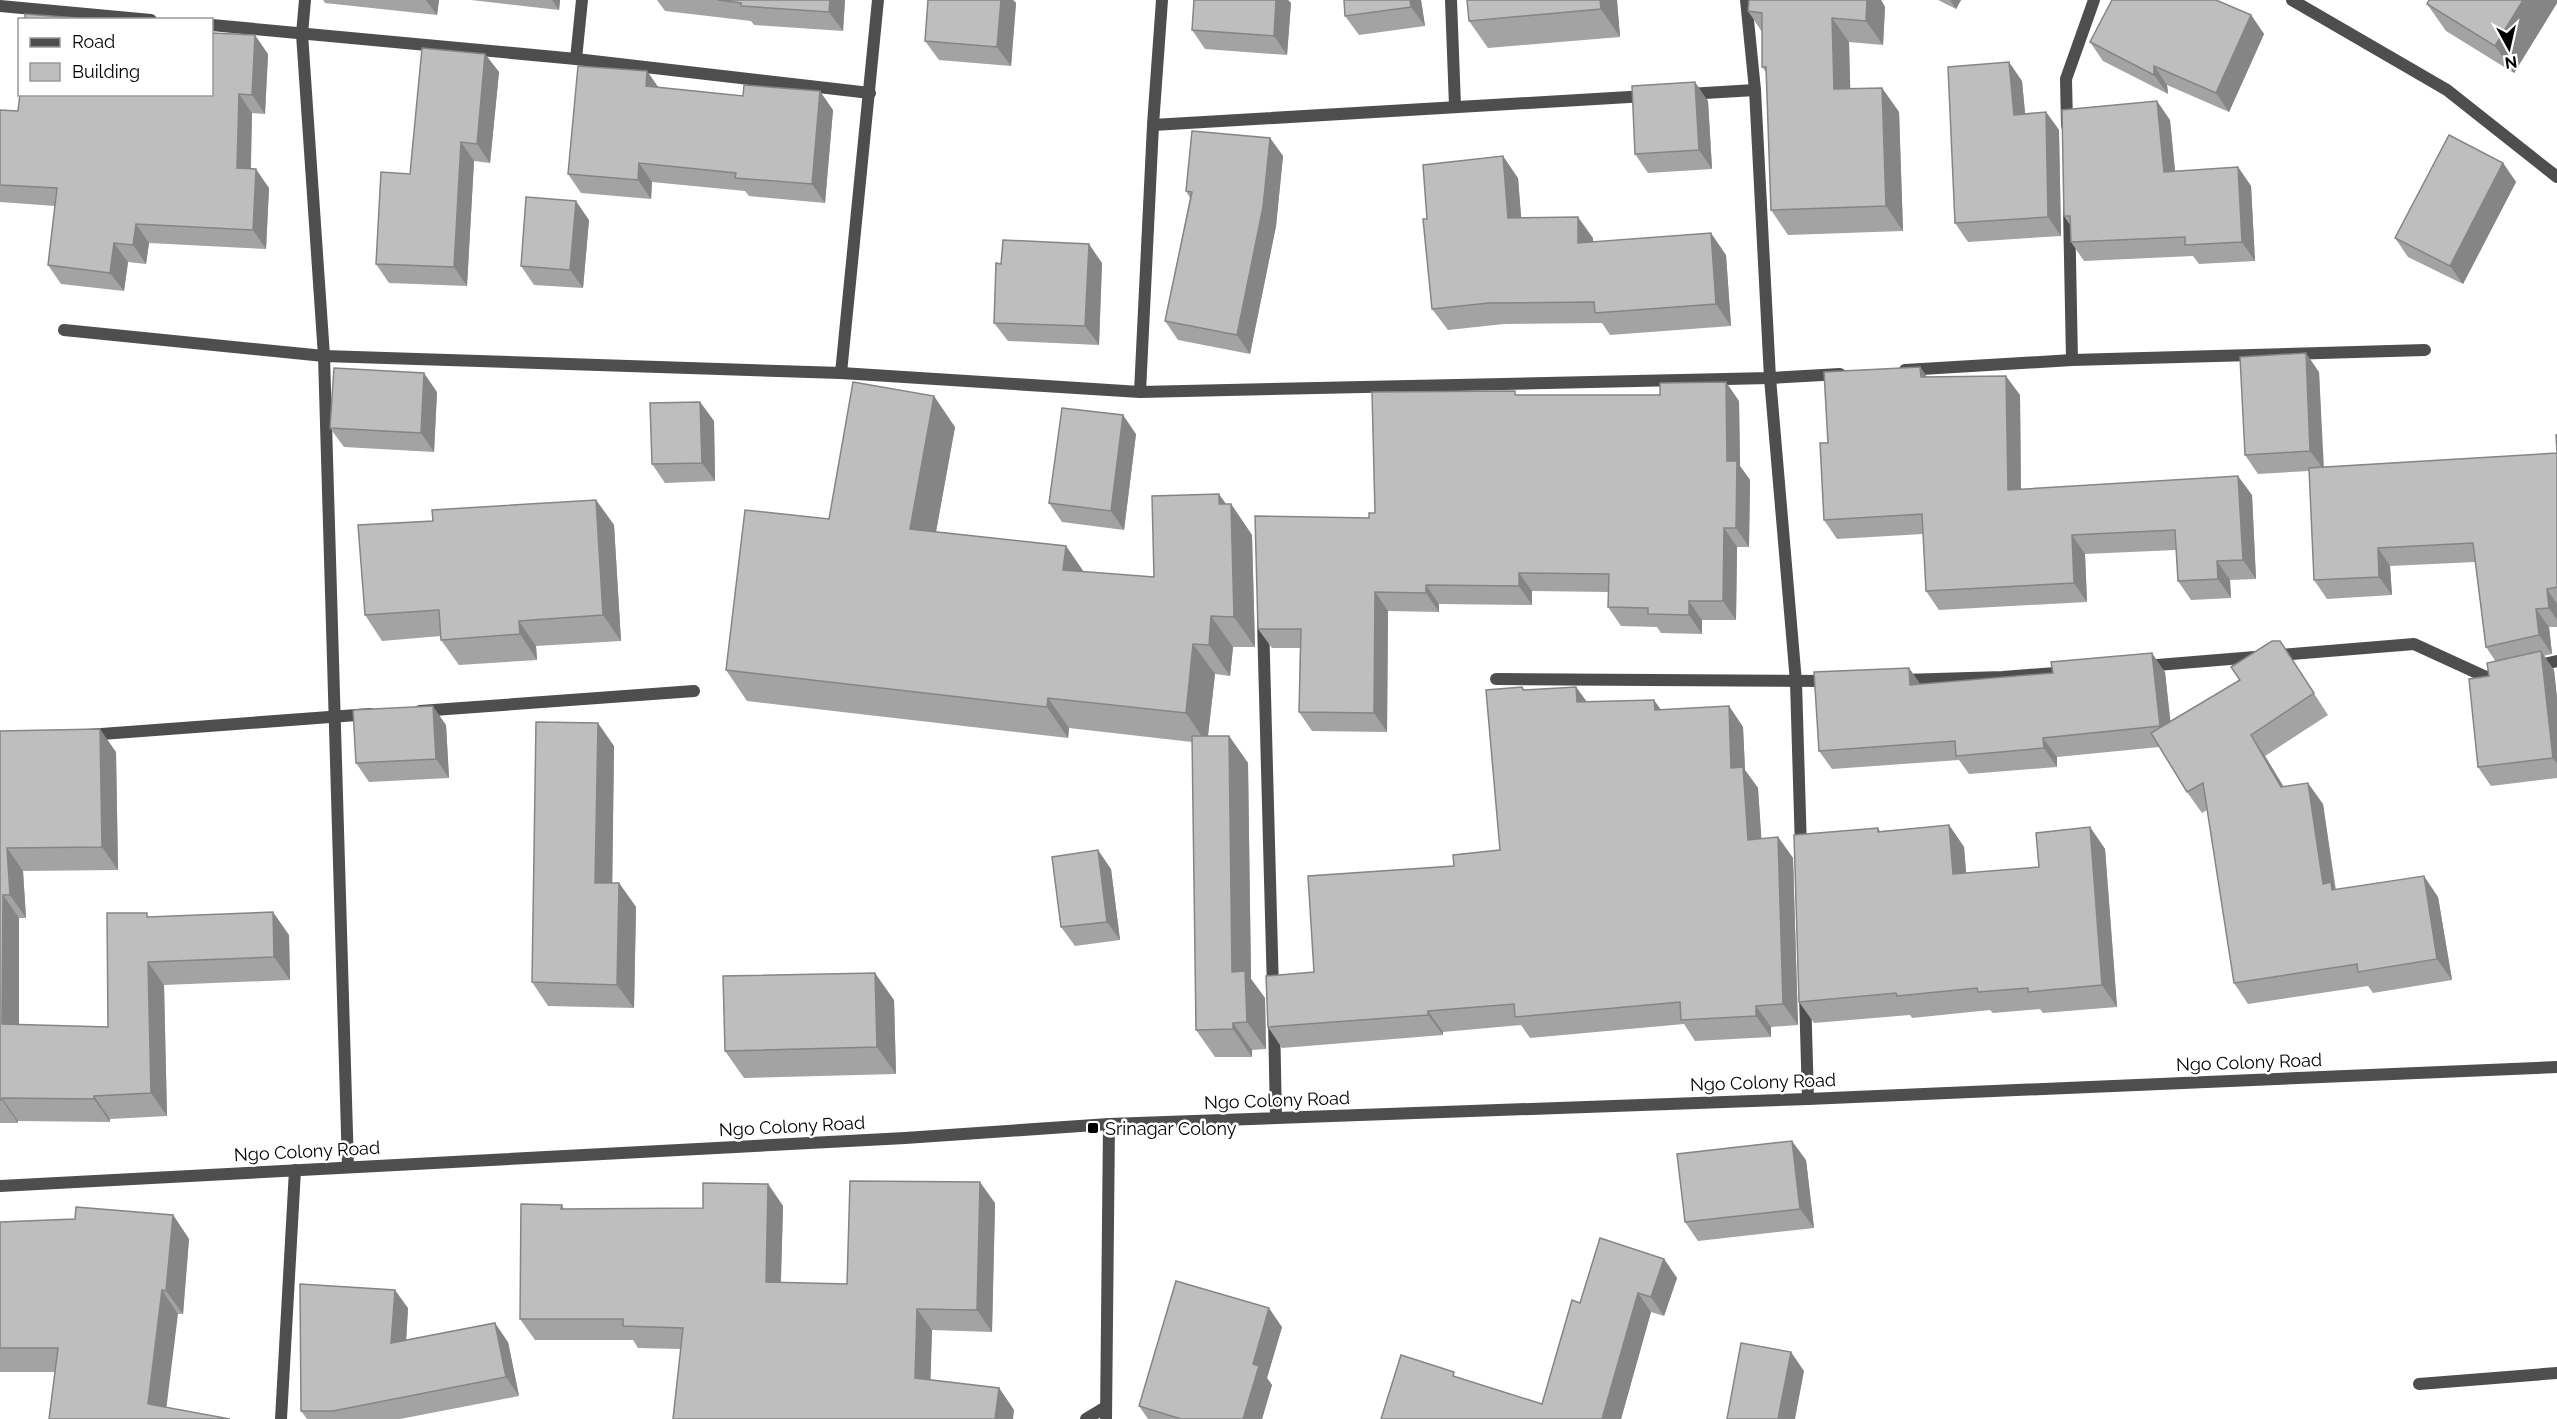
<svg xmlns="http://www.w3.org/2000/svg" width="2557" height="1419" viewBox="0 0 2557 1419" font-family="Raleway,sans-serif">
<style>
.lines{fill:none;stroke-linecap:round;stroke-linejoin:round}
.minor{stroke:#4e4e4e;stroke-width:12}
.tertiary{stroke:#4e4e4e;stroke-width:12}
.wall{fill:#a3a3a3}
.shaded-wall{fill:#858585}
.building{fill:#bebebe;stroke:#858585;stroke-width:1.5}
.poi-dot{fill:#000;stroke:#fff;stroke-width:2}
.labels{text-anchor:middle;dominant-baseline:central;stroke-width:5;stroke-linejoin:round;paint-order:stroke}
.street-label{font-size:18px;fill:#000;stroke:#fff}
.poi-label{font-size:18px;fill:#000;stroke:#fff;text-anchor:start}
</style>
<rect width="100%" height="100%" fill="#fff"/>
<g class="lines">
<!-- minor -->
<g class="minor">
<path d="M 305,0 L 302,34 L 324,356 L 348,1167"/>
<path d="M 1451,0 L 1455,106"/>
<path d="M 1746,0 L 1755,90 L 1770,378 L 1796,682 L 1801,849"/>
<path d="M 2292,0 L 2447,90 L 2557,177"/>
<path d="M 0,6 L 151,20"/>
<path d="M 212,25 L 576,59 L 870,93"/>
<path d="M 576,59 L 582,0"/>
<path d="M 1688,94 L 1755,90"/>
<path d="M 1153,125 L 1646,96"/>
<path d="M 2067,125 L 2066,79 L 2094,0"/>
<path d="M 2069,208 L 2072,360"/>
<path d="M 64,330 L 324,356 L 841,373 L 1140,392 L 1770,378 L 1840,374"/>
<path d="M 1905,370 L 2072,360 L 2425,350"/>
<path d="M 841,373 L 878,0"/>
<path d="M 1140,392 L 1153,125 L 1162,0"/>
<path d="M 1263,621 L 1273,990"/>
<path d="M 2145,666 L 2414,644 L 2486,677 L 2500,674"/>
<path d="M 2535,666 L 2557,661"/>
<path d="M 1496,679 L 1831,681"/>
<path d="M 1902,680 L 2003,677 L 2068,672"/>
<path d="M 420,711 L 694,691"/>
<path d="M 88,735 L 370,714"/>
<path d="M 1805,995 L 1808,1099"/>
<path d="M 1274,1020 L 1276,1118"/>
<path d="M 2419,1384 L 2557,1373"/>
<path d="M 281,1419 L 295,1170"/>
<path d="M 1086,1419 L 1106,1407"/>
<path d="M 1106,1419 L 1109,1124"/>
</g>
<!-- tertiary -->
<path class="tertiary" d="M 0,1186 L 905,1138 L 1109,1124 L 1808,1099 L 2557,1067"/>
</g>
<!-- wall -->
<g class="wall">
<path d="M 323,0 L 439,0 L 437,15 L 325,3 Z"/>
<path d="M 471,0 L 560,0 L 559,10 Z"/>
<path d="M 657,0 L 845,0 L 843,31 L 754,25 L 751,21 L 665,11 Z"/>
<path d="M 928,0 L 1013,0 L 1016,3 L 1011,66 L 939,60 L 925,41 Z"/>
<path d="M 1194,0 L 1288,0 L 1291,3 L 1287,55 L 1205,49 L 1192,30 Z"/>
<path d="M 1421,0 L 1425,26 L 1359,35 L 1345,16 Z"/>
<path d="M 1617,0 L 1620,37 L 1488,48 L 1469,21 Z"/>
<path d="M 1749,0 L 1881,0 L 1885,7 L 1883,45 L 1849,42 L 1850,89 L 1882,88 L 1899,112 L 1903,231 L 1788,235 L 1771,210 L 1766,72 L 1762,67 L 1762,32 L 1748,11 Z"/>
<path d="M 1938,0 L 1961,0 L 1956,9 Z"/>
<path d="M 2557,0 L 2557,3 L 2514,73 L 2446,31 L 2427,4 Z"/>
<path d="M 2251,15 L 2264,34 L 2229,112 L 2167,85 L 2168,94 L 2103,61 L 2090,42 Z"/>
<path d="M 268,54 L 265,114 L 252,113 L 251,169 L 269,188 L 266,249 L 149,243 L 146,264 L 128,262 L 124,291 L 61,284 L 48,265 L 55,206 L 0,202 L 0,110 L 18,111 Z"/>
<path d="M 485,54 L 499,72 L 490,163 L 474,161 L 467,286 L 389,283 L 376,264 L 410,174 Z"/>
<path d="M 647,71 L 658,87 L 833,110 L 825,203 L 749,196 L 745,191 L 652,182 L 651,199 L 581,193 L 568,174 Z"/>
<path d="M 2022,81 L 2025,114 L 2046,112 L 2059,130 L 2061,236 L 1968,242 L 1955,223 Z"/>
<path d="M 1708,101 L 1712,169 L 1648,173 L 1635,154 Z"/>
<path d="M 2170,120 L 2175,171 L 2238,167 L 2251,186 L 2255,261 L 2199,264 L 2193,256 L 2084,261 L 2071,242 L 2070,225 L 2064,216 Z"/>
<path d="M 1270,138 L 1283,156 L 1276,226 L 1250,354 L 1178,340 L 1165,321 L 1190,198 L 1186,191 Z"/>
<path d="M 2503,163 L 2516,182 L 2463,284 L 2408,257 L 2395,238 Z"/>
<path d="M 1518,178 L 1521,218 L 1593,238 L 1593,242 L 1726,255 L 1731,326 L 1610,335 L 1602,323 L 1504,324 L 1448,330 L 1432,309 L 1427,219 Z"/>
<path d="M 589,220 L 583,288 L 534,285 L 521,266 Z"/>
<path d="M 1102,263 L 1099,345 L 1008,341 L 994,323 Z"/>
<path d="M 1920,367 L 1927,377 L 2020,395 L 2021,489 L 2252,495 L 2256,579 L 2230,580 L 2231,598 L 2191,600 L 2178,581 L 2176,550 L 2085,554 L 2087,602 L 1939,610 L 1926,591 L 1923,534 L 1837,539 L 1824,520 L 1828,443 Z"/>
<path d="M 2319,372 L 2323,467 L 2557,453 L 2557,435 L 2557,627 L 2549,627 L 2552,654 L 2543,656 L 2554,670 L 2557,698 L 2557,778 L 2491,786 L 2478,767 L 2489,676 L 2496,662 L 2486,647 L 2475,562 L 2390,566 L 2392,595 L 2327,599 L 2314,580 L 2309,471 L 2258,474 L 2245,455 Z"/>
<path d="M 437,392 L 434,452 L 344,447 L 330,428 Z"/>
<path d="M 1518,395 L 1739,401 L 1740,466 L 1750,480 L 1749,547 L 1737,547 L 1736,620 L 1702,620 L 1702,634 L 1661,633 L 1657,627 L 1621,626 L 1608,607 L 1608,592 L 1532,591 L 1532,605 L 1439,604 L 1439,612 L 1388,611 L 1387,732 L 1312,731 L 1299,712 L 1300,648 L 1272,648 L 1258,629 L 1369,518 Z"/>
<path d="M 700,402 L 714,421 L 715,481 L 665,483 L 652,464 Z"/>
<path d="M 955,427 L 936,532 L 1066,546 L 1084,572 L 1154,577 L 1226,504 L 1231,504 L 1252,535 L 1255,647 L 1233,647 L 1230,676 L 1215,674 L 1208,736 L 1229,736 L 1248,763 L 1251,979 L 1265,998 L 1266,1049 L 1252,1050 L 1252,1057 L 1215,1057 L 1196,1030 L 1192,742 L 1069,728 L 1068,738 L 747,701 L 726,670 L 829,519 Z"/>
<path d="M 1136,434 L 1124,530 L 1062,522 L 1049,503 Z"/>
<path d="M 596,500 L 614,525 L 621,641 L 536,646 L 537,660 L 459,665 L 441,640 L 441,636 L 382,641 L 365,615 L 433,521 Z"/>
<path d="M 2280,641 L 2328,715 L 2265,756 L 2284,787 L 2323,804 L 2336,890 L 2438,897 L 2452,980 L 2373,993 L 2368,986 L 2248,1004 L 2234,983 L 2207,810 L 2202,813 L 2187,792 L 2159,747 L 2057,757 L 2057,767 L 1969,774 L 1959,760 L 1832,769 L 1819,751 L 1909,668 L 1920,684 L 2165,672 L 2170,721 L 2240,680 Z"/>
<path d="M 1522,687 L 1525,690 L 1576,687 L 1587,702 L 1661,710 L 1729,706 L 1743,727 L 1745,770 L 1758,788 L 1761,839 L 1778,837 L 1793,858 L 1798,1025 L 1771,1027 L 1771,1037 L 1695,1041 L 1684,1024 L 1530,1038 L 1521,1025 L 1443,1032 L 1443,1035 L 1282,1048 L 1268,1027 L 1314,972 L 1454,866 L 1500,850 Z"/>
<path d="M 446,725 L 449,778 L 369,782 L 356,763 Z"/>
<path d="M 0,731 L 116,752 L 118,870 L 23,871 L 26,918 L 19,918 L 19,1025 L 108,1027 L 150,917 L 289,935 L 290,980 L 164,985 L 167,1116 L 110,1119 L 110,1122 L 18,1121 L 18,1123 L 0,1123 Z"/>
<path d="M 614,746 L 612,883 L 619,883 L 636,907 L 634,1008 L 548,1006 L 532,982 Z"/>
<path d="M 1949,825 L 1964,847 L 1966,873 L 2039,867 L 2090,827 L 2105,849 L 2117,1007 L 2043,1013 L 2040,1009 L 1993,1013 L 1990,1010 L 1912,1018 L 1910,1015 L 1814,1023 L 1799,1002 L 1878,828 L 1880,831 Z"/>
<path d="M 1111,869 L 1120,940 L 1075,946 L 1061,927 Z"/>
<path d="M 894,1000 L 896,1074 L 744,1078 L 725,1051 Z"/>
<path d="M 1806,1160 L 1814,1228 L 1698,1241 L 1685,1222 Z"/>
<path d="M 768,1184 L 783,1206 L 781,1283 L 847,1284 L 995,1203 L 992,1332 L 932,1330 L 930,1380 L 999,1388 L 1014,1410 L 681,1349 L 638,1348 L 633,1340 L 535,1340 L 520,1319 L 562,1205 L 564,1209 L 703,1208 Z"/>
<path d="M 173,1215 L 189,1239 L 183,1314 L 178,1314 L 49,1419 L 55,1372 L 0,1372 L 0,1222 Z"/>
<path d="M 1664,1259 L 1677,1278 L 1664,1316 L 1651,1312 L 1621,1419 L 1381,1419 L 1457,1377 L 1542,1404 L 1580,1303 Z"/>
<path d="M 408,1308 L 406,1340 L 508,1342 L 519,1396 L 400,1419 L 307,1419 L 301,1411 Z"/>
<path d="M 1282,1327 L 1267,1378 L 1272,1385 L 1262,1419 L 1148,1419 L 1139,1406 Z"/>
</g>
<!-- shaded-wall -->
<g class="shaded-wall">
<path d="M 426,0 L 439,0 L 437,15 Z"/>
<path d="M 552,0 L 560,0 L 559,10 Z"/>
<path d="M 830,0 L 845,0 L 843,31 L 829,12 Z"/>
<path d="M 1001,0 L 1013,0 L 1016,3 L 1011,66 L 997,47 Z"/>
<path d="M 1276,0 L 1288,0 L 1291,3 L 1287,55 L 1274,36 Z"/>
<path d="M 1410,0 L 1421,0 L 1425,26 L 1411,7 Z"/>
<path d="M 1600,0 L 1617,0 L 1620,37 L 1601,9 Z"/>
<path d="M 1867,0 L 1881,0 L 1885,7 L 1883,45 L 1866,21 Z"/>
<path d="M 1950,0 L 1961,0 L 1956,9 Z"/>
<path d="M 2523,0 L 2557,0 L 2557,3 L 2514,73 L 2495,46 Z"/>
<path d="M 2251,15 L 2264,34 L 2229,112 L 2216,93 Z"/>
<path d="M 1832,18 L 1849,42 L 1851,114 L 1834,89 Z"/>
<path d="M 255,35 L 268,54 L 265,114 L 252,95 Z"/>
<path d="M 485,54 L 499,72 L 490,163 L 477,144 Z"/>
<path d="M 2009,62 L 2022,81 L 2027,133 L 2014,115 Z"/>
<path d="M 2154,66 L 2167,85 L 2168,94 L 2154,75 Z"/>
<path d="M 647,71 L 660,90 L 646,86 Z"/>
<path d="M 1695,82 L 1708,101 L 1712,169 L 1699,150 Z"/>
<path d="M 1882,88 L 1899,112 L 1903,231 L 1886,206 Z"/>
<path d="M 820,91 L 833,110 L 825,203 L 812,184 Z"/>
<path d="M 239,94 L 252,113 L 250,187 L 237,168 Z"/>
<path d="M 2157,101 L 2170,120 L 2177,191 L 2164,172 Z"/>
<path d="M 2046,112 L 2059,130 L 2061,236 L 2048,217 Z"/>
<path d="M 1270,138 L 1283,156 L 1276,226 L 1250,354 L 1237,335 Z"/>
<path d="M 461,142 L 474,161 L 467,286 L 454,267 Z"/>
<path d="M 1503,156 L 1518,178 L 1523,240 L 1508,218 Z"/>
<path d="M 639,163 L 652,182 L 651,199 L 638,180 Z"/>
<path d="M 2503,163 L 2516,182 L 2463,284 L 2450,266 Z"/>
<path d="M 2238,167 L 2251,186 L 2255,261 L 2242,242 Z"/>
<path d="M 256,169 L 269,188 L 266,249 L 253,230 Z"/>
<path d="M 576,201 L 589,220 L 583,288 L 570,270 Z"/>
<path d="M 1578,217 L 1593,238 L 1593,265 L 1578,243 Z"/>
<path d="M 136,224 L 149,243 L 146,264 L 133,245 Z"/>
<path d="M 1711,233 L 1726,255 L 1731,326 L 1716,304 Z"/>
<path d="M 114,243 L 128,262 L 124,291 L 110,273 Z"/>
<path d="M 1089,244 L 1102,263 L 1099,345 L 1085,326 Z"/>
<path d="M 2306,353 L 2319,372 L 2324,470 L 2310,451 Z"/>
<path d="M 1920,367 L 1933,386 L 1921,377 Z"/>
<path d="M 424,373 L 437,392 L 434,452 L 421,433 Z"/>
<path d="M 2006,376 L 2020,395 L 2021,508 L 2008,490 Z"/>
<path d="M 1726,382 L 1739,401 L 1740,466 L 1750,480 L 1749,547 L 1736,528 L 1727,461 Z"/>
<path d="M 934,396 L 955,427 L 931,559 L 910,529 Z"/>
<path d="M 700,402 L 714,421 L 715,481 L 702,463 Z"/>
<path d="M 1123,415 L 1136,434 L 1124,530 L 1111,511 Z"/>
<path d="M 2238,476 L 2252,495 L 2256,579 L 2243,560 Z"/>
<path d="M 1219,494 L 1231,511 L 1231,504 L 1252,535 L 1255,647 L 1234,617 L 1219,504 Z"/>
<path d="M 596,500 L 614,525 L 621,641 L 603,615 Z"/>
<path d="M 1724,528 L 1737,547 L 1736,620 L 1723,601 Z"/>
<path d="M 2072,535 L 2085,554 L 2087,602 L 2074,583 Z"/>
<path d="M 1066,546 L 1087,577 L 1063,570 Z"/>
<path d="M 2378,548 L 2390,566 L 2392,595 L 2379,577 Z"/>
<path d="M 2217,561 L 2230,580 L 2231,598 L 2218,579 Z"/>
<path d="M 1519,573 L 1532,591 L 1532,605 L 1519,586 Z"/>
<path d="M 1426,585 L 1439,604 L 1439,612 L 1426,593 Z"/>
<path d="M 2547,589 L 2557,604 L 2557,620 L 2549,608 Z"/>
<path d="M 1375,592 L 1388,611 L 1387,732 L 1374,713 Z"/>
<path d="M 1689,601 L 1702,620 L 1702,634 L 1689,615 Z"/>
<path d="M 2536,609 L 2549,627 L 2552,654 L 2539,635 Z"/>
<path d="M 1211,616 L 1233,647 L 1230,676 L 1209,645 Z"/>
<path d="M 519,621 L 536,646 L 537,660 L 520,634 Z"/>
<path d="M 1193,644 L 1215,674 L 1207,744 L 1186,713 Z"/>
<path d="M 2541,651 L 2554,670 L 2557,698 L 2557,764 L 2553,758 Z"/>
<path d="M 2152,653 L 2165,672 L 2173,745 L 2160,726 Z"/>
<path d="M 1909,668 L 1922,687 L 1910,685 Z"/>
<path d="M 1576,687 L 1591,708 L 1577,702 Z"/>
<path d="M 1048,698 L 1069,728 L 1068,738 L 1047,707 Z"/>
<path d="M 1654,700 L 1669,721 L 1655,710 Z"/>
<path d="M 433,706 L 446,725 L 449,778 L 436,759 Z"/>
<path d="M 1729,706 L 1743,727 L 1745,770 L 1758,788 L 1763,861 L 1748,840 L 1731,768 Z"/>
<path d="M 598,723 L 614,746 L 612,906 L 595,883 Z"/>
<path d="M 100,729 L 116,752 L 118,870 L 102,847 Z"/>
<path d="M 2251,735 L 2265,756 L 2296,808 L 2281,787 Z"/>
<path d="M 1229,736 L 1248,763 L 1251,979 L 1265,998 L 1266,1049 L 1247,1022 L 1232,972 Z"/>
<path d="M 2043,738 L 2057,757 L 2057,767 L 2044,748 Z"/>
<path d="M 2308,783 L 2323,804 L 2335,889 L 2345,904 L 2323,884 Z"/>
<path d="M 1949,825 L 1964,847 L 1968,896 L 1953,874 Z"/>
<path d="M 2090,827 L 2105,849 L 2117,1007 L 2102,985 Z"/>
<path d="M 1778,837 L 1793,858 L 1798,1025 L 1783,1004 Z"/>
<path d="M 7,848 L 23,871 L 26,918 L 10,895 Z"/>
<path d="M 1098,850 L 1111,869 L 1120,940 L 1107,922 Z"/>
<path d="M 2424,876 L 2438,897 L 2452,980 L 2437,959 Z"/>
<path d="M 619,883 L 636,907 L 634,1008 L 617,985 Z"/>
<path d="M 3,895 L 19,918 L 19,1048 L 2,1024 Z"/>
<path d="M 273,912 L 289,935 L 290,980 L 274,957 Z"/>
<path d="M 148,962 L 164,985 L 167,1116 L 151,1093 Z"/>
<path d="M 875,973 L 894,1000 L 896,1074 L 877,1047 Z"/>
<path d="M 1756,1006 L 1771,1027 L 1771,1037 L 1756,1016 Z"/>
<path d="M 1428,1011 L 1443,1032 L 1443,1035 L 1428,1015 Z"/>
<path d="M 1233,1023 L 1252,1050 L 1252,1057 L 1233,1029 Z"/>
<path d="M 94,1096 L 110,1119 L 110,1122 L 94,1099 Z"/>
<path d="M 2,1098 L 18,1121 L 18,1123 L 2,1100 Z"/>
<path d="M 1792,1141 L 1806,1160 L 1814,1228 L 1800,1209 Z"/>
<path d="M 980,1182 L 995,1203 L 992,1332 L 977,1310 Z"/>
<path d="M 768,1184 L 783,1206 L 780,1304 L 766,1282 Z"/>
<path d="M 173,1215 L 189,1239 L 183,1314 L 166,1291 Z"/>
<path d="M 1664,1259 L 1677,1278 L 1664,1316 L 1651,1297 Z"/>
<path d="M 162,1290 L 178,1314 L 165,1419 L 148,1404 Z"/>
<path d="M 395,1290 L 408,1308 L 405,1362 L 391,1343 Z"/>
<path d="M 1638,1293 L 1651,1312 L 1621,1419 L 1602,1419 Z"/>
<path d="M 1269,1308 L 1282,1327 L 1267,1378 L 1272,1385 L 1262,1419 L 1243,1419 L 1253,1364 Z"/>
<path d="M 917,1309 L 932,1330 L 930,1400 L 915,1378 Z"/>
<path d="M 495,1323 L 508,1342 L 519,1396 L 506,1377 Z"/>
<path d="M 1791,1352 L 1804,1371 L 1795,1419 L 1778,1419 Z"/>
<path d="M 999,1388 L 1014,1410 L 1013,1419 L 995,1419 Z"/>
</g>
<!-- building -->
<g class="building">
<path d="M 718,0 L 830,0 L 829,12 L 741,6 L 741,3 Z"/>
<path d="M 928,0 L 1001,0 L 997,47 L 925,41 Z"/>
<path d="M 1194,0 L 1276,0 L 1274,36 L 1192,30 Z"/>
<path d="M 1344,0 L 1410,0 L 1411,7 L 1345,16 Z"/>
<path d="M 1467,0 L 1600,0 L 1601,9 L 1469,21 Z"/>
<path d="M 1749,0 L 1867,0 L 1866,21 L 1832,18 L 1834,89 L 1882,88 L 1886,206 L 1771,210 L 1766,67 L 1762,67 L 1762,13 L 1748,11 Z"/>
<path d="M 2112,0 L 2216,0 L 2251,15 L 2216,93 L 2154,66 L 2154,75 L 2090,42 Z"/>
<path d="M 2429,0 L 2523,0 L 2495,46 L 2427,4 Z"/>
<path d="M 25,14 L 77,18 L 77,20 L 25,20 Z"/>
<path d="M 212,33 L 255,35 L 252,95 L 239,94 L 237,168 L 256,169 L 253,230 L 136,224 L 133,245 L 114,243 L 110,273 L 48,265 L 57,188 L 0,185 L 0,110 L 18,111 L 20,94 L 212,94 Z"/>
<path d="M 422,48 L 485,54 L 477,144 L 461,142 L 454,267 L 376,264 L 381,172 L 410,174 Z"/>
<path d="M 2009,62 L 2014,115 L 2046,112 L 2048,217 L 1955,223 L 1948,67 Z"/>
<path d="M 578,66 L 647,71 L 646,86 L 743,96 L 744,85 L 820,91 L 812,184 L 735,178 L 736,173 L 639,163 L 638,180 L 568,174 Z"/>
<path d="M 1695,82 L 1699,150 L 1635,154 L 1632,86 Z"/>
<path d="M 2157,101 L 2164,172 L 2238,167 L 2242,242 L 2185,245 L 2185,237 L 2071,242 L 2070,216 L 2064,216 L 2062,110 Z"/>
<path d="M 1192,131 L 1270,138 L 1263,207 L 1237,335 L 1165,321 L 1192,192 L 1186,191 Z"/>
<path d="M 2449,135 L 2503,163 L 2450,266 L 2395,238 Z"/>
<path d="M 1503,156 L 1508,218 L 1578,217 L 1578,243 L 1711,233 L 1716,304 L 1595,313 L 1594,302 L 1489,303 L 1432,309 L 1423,219 L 1427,219 L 1423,165 Z"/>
<path d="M 526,197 L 576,201 L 570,270 L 521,266 Z"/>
<path d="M 1003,240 L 1089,244 L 1085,326 L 994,323 L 996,263 L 1001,264 Z"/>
<path d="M 2306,353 L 2310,451 L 2245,455 L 2240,357 Z"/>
<path d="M 1920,367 L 1921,377 L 2006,376 L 2008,490 L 2238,476 L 2243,560 L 2217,561 L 2218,579 L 2178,581 L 2175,530 L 2072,535 L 2074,583 L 1926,591 L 1922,514 L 1824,520 L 1820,443 L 1828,443 L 1824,372 Z"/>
<path d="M 334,368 L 424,373 L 421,433 L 330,428 Z"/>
<path d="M 853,382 L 934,396 L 910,529 L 1066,546 L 1063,570 L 1154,577 L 1152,496 L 1219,494 L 1219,504 L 1231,504 L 1234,617 L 1211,616 L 1209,645 L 1193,644 L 1186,713 L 1048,698 L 1047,707 L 726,670 L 745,510 L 829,519 Z"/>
<path d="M 1726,382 L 1727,461 L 1737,461 L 1736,528 L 1724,528 L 1723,601 L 1689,601 L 1689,615 L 1648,614 L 1648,608 L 1608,607 L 1609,574 L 1519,573 L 1519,586 L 1426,585 L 1426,593 L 1375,592 L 1374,713 L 1299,712 L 1301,629 L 1258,629 L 1255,516 L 1369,518 L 1369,513 L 1375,513 L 1372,392 L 1515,391 L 1515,395 L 1660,395 L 1660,383 Z"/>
<path d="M 700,402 L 702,463 L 652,464 L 650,403 Z"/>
<path d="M 1062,408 L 1123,415 L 1111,511 L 1049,503 Z"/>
<path d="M 2556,435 L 2557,435 L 2557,587 L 2547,589 L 2549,608 L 2536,609 L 2539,635 L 2486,647 L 2473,543 L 2378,548 L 2379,577 L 2314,580 L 2309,468 L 2557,453 Z"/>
<path d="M 596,500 L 603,615 L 519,621 L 520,634 L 441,640 L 439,610 L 365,615 L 358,525 L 433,521 L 432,510 Z"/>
<path d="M 2272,641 L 2280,641 L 2314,693 L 2251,735 L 2281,787 L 2308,783 L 2323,884 L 2331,882 L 2332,890 L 2424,876 L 2437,959 L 2358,972 L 2357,964 L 2234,983 L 2203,783 L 2187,792 L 2151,733 L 2240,680 L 2231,667 Z"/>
<path d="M 2541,651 L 2553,758 L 2478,767 L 2469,679 L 2489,676 L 2487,663 Z"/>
<path d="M 2152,653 L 2160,726 L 2043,738 L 2044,748 L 1956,756 L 1955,741 L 1819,751 L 1814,672 L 1909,668 L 1910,685 L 2053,673 L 2051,662 Z"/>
<path d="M 1522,687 L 1523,690 L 1576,687 L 1577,702 L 1654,700 L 1655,710 L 1729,706 L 1731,768 L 1743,767 L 1748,840 L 1778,837 L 1783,1004 L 1756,1006 L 1756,1016 L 1681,1020 L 1680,1002 L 1515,1017 L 1514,1004 L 1428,1011 L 1428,1015 L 1268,1027 L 1266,976 L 1314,972 L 1308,876 L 1454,866 L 1453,855 L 1500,850 L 1486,690 Z"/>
<path d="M 433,706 L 436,759 L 356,763 L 353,710 Z"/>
<path d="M 536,722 L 598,723 L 595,883 L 619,883 L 617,985 L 532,982 Z"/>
<path d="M 100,729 L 102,847 L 7,848 L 10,895 L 3,895 L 2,1024 L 108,1027 L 107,913 L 147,913 L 147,917 L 273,912 L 274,957 L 148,962 L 151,1093 L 94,1096 L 94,1099 L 2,1098 L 2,1100 L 0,1100 L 0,731 Z"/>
<path d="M 1192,736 L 1229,736 L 1232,972 L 1245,971 L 1247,1022 L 1233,1023 L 1233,1029 L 1196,1030 Z"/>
<path d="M 1949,825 L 1953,874 L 2039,867 L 2036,833 L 2090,827 L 2102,985 L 2028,992 L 2028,988 L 1978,992 L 1977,988 L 1897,996 L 1896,993 L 1799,1002 L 1794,835 L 1878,828 L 1878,832 Z"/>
<path d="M 1098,850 L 1107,922 L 1061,927 L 1052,857 Z"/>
<path d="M 875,973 L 877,1047 L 725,1051 L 723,976 Z"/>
<path d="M 1792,1141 L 1800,1209 L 1685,1222 L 1677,1154 Z"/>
<path d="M 850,1181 L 980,1182 L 977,1310 L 917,1309 L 915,1378 L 999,1388 L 995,1419 L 673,1419 L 683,1328 L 623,1326 L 623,1319 L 520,1319 L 521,1204 L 562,1205 L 561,1209 L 703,1208 L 703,1183 L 768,1184 L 766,1282 L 847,1284 Z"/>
<path d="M 76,1207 L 173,1215 L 166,1291 L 162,1290 L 148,1404 L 230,1419 L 49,1419 L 58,1348 L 0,1348 L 0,1222 L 75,1219 Z"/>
<path d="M 1600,1238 L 1664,1259 L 1651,1297 L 1638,1293 L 1602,1419 L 1381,1419 L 1401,1355 L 1454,1372 L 1453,1376 L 1542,1404 L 1572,1300 L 1580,1303 Z"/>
<path d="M 1176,1281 L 1269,1308 L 1253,1364 L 1259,1366 L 1243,1419 L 1181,1419 L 1139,1406 Z"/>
<path d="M 300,1284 L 395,1290 L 391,1343 L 495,1323 L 506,1377 L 333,1411 L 301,1411 Z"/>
<path d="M 1741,1343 L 1791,1352 L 1778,1419 L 1727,1419 Z"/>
</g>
<!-- markers -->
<rect class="poi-dot" x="1087" y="1122" width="12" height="12" rx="3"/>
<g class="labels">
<!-- street labels -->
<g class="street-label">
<text transform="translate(2249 1062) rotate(-2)">Ngo Colony Road</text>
<text transform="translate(1763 1082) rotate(-2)">Ngo Colony Road</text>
<text transform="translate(1277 1100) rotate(-2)">Ngo Colony Road</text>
<text transform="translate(792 1126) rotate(-3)">Ngo Colony Road</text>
<text transform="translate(307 1151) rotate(-3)">Ngo Colony Road</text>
</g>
<!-- poi labels -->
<g class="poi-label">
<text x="1105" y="1128">Srinagar Colony</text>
</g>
</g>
<!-- legend -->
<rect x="18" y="18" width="195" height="78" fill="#ffffff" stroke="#999999" stroke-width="1.5"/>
<rect x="30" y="38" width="30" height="9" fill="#4e4e4e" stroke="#999999" stroke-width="1.5"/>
<text x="72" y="48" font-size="18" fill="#000000">Road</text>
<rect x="30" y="63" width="30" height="18" fill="#bebebe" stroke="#999999" stroke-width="1.5"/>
<text x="72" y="78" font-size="18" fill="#000000">Building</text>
<!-- north arrow -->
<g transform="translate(2509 48) rotate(172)" stroke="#ffffff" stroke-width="4.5" paint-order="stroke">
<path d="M0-4.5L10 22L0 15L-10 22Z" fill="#000000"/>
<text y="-9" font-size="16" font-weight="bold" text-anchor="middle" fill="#000000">N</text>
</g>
</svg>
